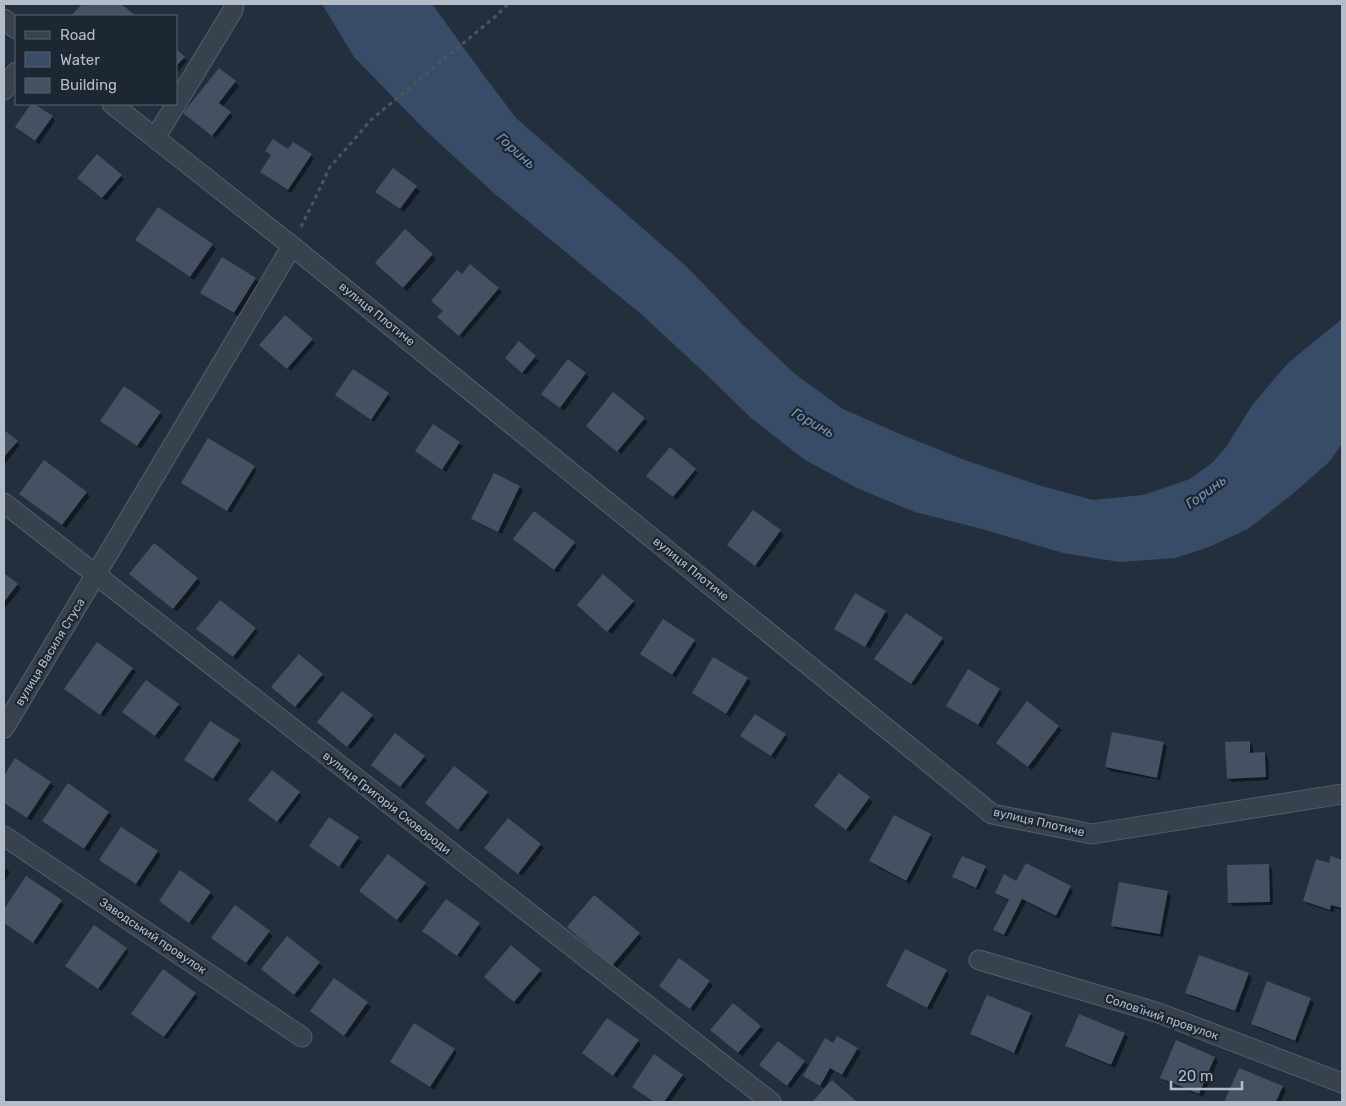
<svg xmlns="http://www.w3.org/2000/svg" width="1346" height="1106" viewBox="0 0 1346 1106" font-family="Rubik,sans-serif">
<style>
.water{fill:#394c67}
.shadow{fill:#0007}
.building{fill:#455162}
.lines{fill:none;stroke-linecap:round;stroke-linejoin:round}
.street-casing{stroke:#565f6c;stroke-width:21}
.path{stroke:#44595c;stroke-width:3;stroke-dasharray:4 4;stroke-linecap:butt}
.street{stroke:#38414e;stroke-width:19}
.labels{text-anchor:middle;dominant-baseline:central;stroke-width:4.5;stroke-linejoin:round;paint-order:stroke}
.street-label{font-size:12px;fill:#b4bcc9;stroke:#1d2633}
.water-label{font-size:14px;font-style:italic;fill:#7c92b1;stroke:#1d2633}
</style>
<rect width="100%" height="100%" fill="#242f3e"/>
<!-- water -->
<path class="water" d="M 322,4 L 432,4 L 485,77 L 516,118 L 686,266 L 743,325 L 795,374 L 843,409 L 900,434 L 962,459 L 1038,485 L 1093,500 L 1143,495 L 1190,479 L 1212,463 L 1226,447 L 1253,404 L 1288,363 L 1342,319 L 1342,444 L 1329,462 L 1290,496 L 1248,529 L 1209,547 L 1175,558 L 1120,562 L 1063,553 L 982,529 L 915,512 L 857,488 L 805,460 L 751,418 L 708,376 L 641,314 L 495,194 L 425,130 L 354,57 Z"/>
<!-- shadow -->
<g class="shadow">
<path d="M 83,4 L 119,4 L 134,16 L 73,16 Z"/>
<path d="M 176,51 L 187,61 L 176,74 Z"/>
<path d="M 220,70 L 239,86 L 222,107 L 233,116 L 216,138 L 188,116 Z"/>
<path d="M 52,117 L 55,121 L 39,144 L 20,131 Z"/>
<path d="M 288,150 L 311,155 L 314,159 L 291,193 L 265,175 Z"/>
<path d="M 393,170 L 420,191 L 404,212 L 380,195 Z"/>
<path d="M 121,176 L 124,179 L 106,201 L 82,181 Z"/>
<path d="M 405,231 L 436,259 L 407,291 L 377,263 Z"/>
<path d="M 140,243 L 212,245 L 216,249 L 194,280 Z"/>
<path d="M 471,266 L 502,292 L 463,338 L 443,321 L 444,311 L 462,276 Z"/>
<path d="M 255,279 L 259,282 L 238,316 L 205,296 Z"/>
<path d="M 312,340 L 315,343 L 291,371 L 264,348 Z"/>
<path d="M 519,343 L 539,361 L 526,375 L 510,361 Z"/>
<path d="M 568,361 L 589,377 L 564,411 L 546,397 Z"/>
<path d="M 354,370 L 391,398 L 374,422 L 340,398 Z"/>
<path d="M 160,413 L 163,416 L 141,449 L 105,424 Z"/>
<path d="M 644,419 L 648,422 L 621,454 L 591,429 Z"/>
<path d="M 434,426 L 463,446 L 446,472 L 416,451 Z"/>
<path d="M 4,431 L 20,445 L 4,465 Z"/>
<path d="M 254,467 L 257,470 L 231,513 L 186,486 L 182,483 Z"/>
<path d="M 695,470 L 698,473 L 677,500 L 651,479 Z"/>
<path d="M 520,487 L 523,490 L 502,534 L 476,522 L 473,519 Z"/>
<path d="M 86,493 L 90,496 L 66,528 L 24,497 Z"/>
<path d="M 754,511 L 784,535 L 759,568 L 733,548 Z"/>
<path d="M 518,542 L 574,543 L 577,546 L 558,573 Z"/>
<path d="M 154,544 L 201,582 L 177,612 L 134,577 Z"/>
<path d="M 4,574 L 21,588 L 4,609 Z"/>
<path d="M 633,602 L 636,605 L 612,634 L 582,608 Z"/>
<path d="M 885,612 L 889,616 L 870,648 L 838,630 Z"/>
<path d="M 255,629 L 258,632 L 237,660 L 202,632 Z"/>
<path d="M 942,639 L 945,642 L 915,686 L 879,662 Z"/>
<path d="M 694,641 L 697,644 L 676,678 L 641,654 Z"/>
<path d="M 132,669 L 136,672 L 104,717 L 69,693 Z"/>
<path d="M 322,675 L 325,678 L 299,709 L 276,690 Z"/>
<path d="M 747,679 L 751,682 L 730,717 L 697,696 L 693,693 Z"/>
<path d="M 999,690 L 1002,693 L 982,728 L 951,709 L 947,706 Z"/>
<path d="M 1028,703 L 1062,730 L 1032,770 L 1001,746 Z"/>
<path d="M 178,705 L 182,708 L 159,739 L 127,715 Z"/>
<path d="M 372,716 L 375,720 L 351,749 L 322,726 Z"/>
<path d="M 785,735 L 788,738 L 775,759 L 742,736 Z"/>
<path d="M 239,741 L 242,745 L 217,782 L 189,763 Z"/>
<path d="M 1249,742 L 1253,746 L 1253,754 L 1265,753 L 1268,757 L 1269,780 L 1232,782 L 1228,779 Z"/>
<path d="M 1163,743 L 1167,746 L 1160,780 L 1110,771 L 1106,767 Z"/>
<path d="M 424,757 L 427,760 L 404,789 L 376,768 Z"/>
<path d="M 16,760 L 54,786 L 31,821 L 4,803 L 4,778 Z"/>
<path d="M 839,775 L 873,802 L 850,832 L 819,809 Z"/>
<path d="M 68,785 L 112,816 L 88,852 L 47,824 Z"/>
<path d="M 299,793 L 302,796 L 281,824 L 254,803 Z"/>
<path d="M 487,793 L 490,796 L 462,832 L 426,803 Z"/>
<path d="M 329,819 L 362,842 L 343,869 L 310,846 Z"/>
<path d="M 508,819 L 544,848 L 522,876 L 489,851 Z"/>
<path d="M 930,835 L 933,838 L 910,884 L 874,865 L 870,861 Z"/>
<path d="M 158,852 L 161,855 L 140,887 L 101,860 Z"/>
<path d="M 389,855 L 429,888 L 401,923 L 364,894 Z"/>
<path d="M 1332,858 L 1342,861 L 1342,910 L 1335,908 L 1333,912 L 1308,904 L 1304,901 L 1329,865 Z"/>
<path d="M 1268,865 L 1272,869 L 1273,905 L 1233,906 L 1229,902 Z"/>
<path d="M 4,867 L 10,872 L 4,882 Z"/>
<path d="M 985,868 L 988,871 L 979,890 L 957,880 L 954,877 Z"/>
<path d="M 26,878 L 64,905 L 37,945 L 4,923 L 4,911 Z"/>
<path d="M 1017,883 L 1070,887 L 1073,891 L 1059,919 L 1026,902 L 1007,937 L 998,933 L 995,930 L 1009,901 L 1000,896 L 996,892 Z"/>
<path d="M 1167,892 L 1171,896 L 1163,937 L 1116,929 L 1113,925 Z"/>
<path d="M 210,893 L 214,897 L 193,925 L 164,904 Z"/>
<path d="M 594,896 L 642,938 L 617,968 L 572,930 Z"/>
<path d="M 446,901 L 482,928 L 461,958 L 427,935 Z"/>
<path d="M 235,907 L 273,936 L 250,966 L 216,941 Z"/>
<path d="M 287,938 L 323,967 L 298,998 L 266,972 Z"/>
<path d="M 126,949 L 129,952 L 102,991 L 70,969 Z"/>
<path d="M 679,960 L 713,985 L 694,1011 L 664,989 Z"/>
<path d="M 540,971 L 543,974 L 518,1005 L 489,980 Z"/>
<path d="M 946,971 L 949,975 L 931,1010 L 891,989 L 887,986 Z"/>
<path d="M 1248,974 L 1252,978 L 1239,1013 L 1190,996 L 1187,992 Z"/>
<path d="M 335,979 L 371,1007 L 348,1038 L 315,1014 Z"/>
<path d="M 195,994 L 198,997 L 167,1039 L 136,1017 Z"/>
<path d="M 1310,1000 L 1314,1003 L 1298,1043 L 1256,1027 L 1252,1023 Z"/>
<path d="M 734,1005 L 764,1030 L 742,1056 L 715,1034 Z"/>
<path d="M 1030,1014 L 1033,1017 L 1018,1055 L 975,1037 L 972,1034 Z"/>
<path d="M 1124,1034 L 1128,1037 L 1115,1068 L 1070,1049 L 1067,1046 Z"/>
<path d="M 638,1041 L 641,1045 L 617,1078 L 587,1056 Z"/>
<path d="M 833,1045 L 857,1049 L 861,1052 L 846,1078 L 834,1071 L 824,1088 L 808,1079 L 804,1076 Z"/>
<path d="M 454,1050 L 457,1053 L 434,1090 L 395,1065 Z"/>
<path d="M 1214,1058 L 1218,1061 L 1203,1097 L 1165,1081 L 1162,1077 Z"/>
<path d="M 804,1062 L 808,1065 L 791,1088 L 764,1069 Z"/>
<path d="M 1240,1069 L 1283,1087 L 1286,1091 L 1281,1102 L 1226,1102 Z"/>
<path d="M 683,1076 L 686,1079 L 670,1102 L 654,1102 L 633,1087 Z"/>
</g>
<!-- building -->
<g class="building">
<path d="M 82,4 L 121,4 L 135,15 L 134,16 L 71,16 Z"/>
<path d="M 176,49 L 185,57 L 176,66 Z"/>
<path d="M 219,68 L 236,81 L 219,103 L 231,112 L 212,136 L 183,113 Z"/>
<path d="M 31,104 L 34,104 L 53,116 L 35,141 L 15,127 Z"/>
<path d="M 273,139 L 288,149 L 293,142 L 312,154 L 288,190 L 260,172 L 271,155 L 265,151 Z"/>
<path d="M 97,154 L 122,175 L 102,198 L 77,178 Z"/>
<path d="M 393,168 L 417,186 L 400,209 L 375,192 Z"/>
<path d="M 158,207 L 213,244 L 190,277 L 135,240 Z"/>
<path d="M 405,229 L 433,254 L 403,288 L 375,263 Z"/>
<path d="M 222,257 L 256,278 L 234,313 L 200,293 Z"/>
<path d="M 470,264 L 499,288 L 459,336 L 437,317 L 443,311 L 431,301 L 457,270 L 462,274 Z"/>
<path d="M 285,315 L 313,339 L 287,369 L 259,345 Z"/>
<path d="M 519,341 L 536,356 L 522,373 L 505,358 Z"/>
<path d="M 568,359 L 586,373 L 560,408 L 541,394 Z"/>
<path d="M 353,369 L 389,393 L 371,420 L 335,395 Z"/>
<path d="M 124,386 L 161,412 L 137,446 L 100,421 Z"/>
<path d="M 613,392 L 645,418 L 617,452 L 586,426 Z"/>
<path d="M 433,424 L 460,442 L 442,470 L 415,451 Z"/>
<path d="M 4,430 L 18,441 L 4,457 Z"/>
<path d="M 208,438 L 255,466 L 227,511 L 181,483 Z"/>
<path d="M 670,447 L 696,469 L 673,497 L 646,476 Z"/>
<path d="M 44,460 L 87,492 L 62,525 L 19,494 Z"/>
<path d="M 494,473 L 520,486 L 498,532 L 471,519 Z"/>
<path d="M 753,510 L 781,530 L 755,566 L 727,545 Z"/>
<path d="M 534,511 L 575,542 L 554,570 L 513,539 Z"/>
<path d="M 154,543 L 198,578 L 173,609 L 129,574 Z"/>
<path d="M 4,573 L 18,584 L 4,602 Z"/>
<path d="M 603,574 L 634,601 L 607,632 L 577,605 Z"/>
<path d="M 855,593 L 886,611 L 865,647 L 834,629 Z"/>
<path d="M 220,600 L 256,628 L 233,657 L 196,629 Z"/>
<path d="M 906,613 L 943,638 L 911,684 L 874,659 Z"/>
<path d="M 663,619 L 695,640 L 672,675 L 640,654 Z"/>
<path d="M 97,642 L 133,668 L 100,715 L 64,689 Z"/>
<path d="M 299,654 L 323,674 L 295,707 L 271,687 Z"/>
<path d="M 713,657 L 748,678 L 726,714 L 692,693 Z"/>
<path d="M 968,669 L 1000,689 L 978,725 L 946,706 Z"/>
<path d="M 146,680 L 179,704 L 155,736 L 122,712 Z"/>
<path d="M 342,691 L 373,715 L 347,747 L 317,722 Z"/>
<path d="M 1027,701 L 1059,726 L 1028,767 L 996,743 Z"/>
<path d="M 755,714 L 786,734 L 771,756 L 740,736 Z"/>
<path d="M 210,721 L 240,740 L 213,779 L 184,760 Z"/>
<path d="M 1112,732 L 1164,742 L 1157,778 L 1105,767 Z"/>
<path d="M 395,733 L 425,756 L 400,787 L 371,765 Z"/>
<path d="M 1250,741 L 1250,753 L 1265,752 L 1266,777 L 1227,779 L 1225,742 Z"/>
<path d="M 15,758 L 51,782 L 27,818 L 4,803 L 4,776 Z"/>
<path d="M 454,766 L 488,792 L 458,830 L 425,803 Z"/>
<path d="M 272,770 L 300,792 L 277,822 L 248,800 Z"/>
<path d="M 839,773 L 870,797 L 846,830 L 814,806 Z"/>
<path d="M 68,783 L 109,812 L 84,849 L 42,821 Z"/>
<path d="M 894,815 L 931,834 L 906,881 L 869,861 Z"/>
<path d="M 329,817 L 359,837 L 339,867 L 309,846 Z"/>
<path d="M 508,818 L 541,844 L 518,874 L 484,848 Z"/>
<path d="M 121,827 L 158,851 L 136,884 L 99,860 Z"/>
<path d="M 388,854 L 426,883 L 397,920 L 359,891 Z"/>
<path d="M 962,856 L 986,866 L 976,888 L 952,877 Z"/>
<path d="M 1331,856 L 1342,860 L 1342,908 L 1331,905 L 1330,910 L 1303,901 L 1316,859 L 1329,863 Z"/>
<path d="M 1026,863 L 1071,886 L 1056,916 L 1022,899 L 1004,935 L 993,930 L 1009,900 L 995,893 L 1004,874 L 1016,881 Z"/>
<path d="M 1269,864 L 1270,902 L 1228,903 L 1227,865 Z"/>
<path d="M 180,870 L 211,892 L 189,923 L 159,901 Z"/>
<path d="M 26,876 L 62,900 L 33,943 L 4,923 L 4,909 Z"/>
<path d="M 1119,882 L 1168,891 L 1160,934 L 1111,926 Z"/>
<path d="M 594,895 L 640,933 L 612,966 L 567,927 Z"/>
<path d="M 446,899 L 480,923 L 457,956 L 422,931 Z"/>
<path d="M 235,905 L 270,931 L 246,963 L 211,938 Z"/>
<path d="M 94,925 L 127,948 L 98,989 L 65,966 Z"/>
<path d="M 287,936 L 320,962 L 294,995 L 261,969 Z"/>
<path d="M 511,945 L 541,970 L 514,1002 L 484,977 Z"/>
<path d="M 905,949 L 947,970 L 927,1008 L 886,986 Z"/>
<path d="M 1199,955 L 1249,973 L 1235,1011 L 1185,993 Z"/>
<path d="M 679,958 L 710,981 L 690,1009 L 659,986 Z"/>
<path d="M 163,969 L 196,993 L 164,1037 L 131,1014 Z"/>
<path d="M 334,978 L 368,1002 L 344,1036 L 310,1011 Z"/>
<path d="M 1267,981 L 1311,998 L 1295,1041 L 1251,1024 Z"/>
<path d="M 987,995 L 1031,1013 L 1014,1053 L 970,1034 Z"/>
<path d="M 733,1003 L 761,1026 L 738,1053 L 710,1030 Z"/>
<path d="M 1079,1014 L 1125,1033 L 1111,1065 L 1065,1046 Z"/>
<path d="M 607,1018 L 639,1040 L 613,1076 L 582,1053 Z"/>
<path d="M 414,1023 L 455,1049 L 430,1087 L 390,1062 Z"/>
<path d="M 837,1036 L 858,1048 L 842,1075 L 830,1068 L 820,1086 L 803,1076 L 825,1038 L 833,1043 Z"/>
<path d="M 1176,1040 L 1215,1057 L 1199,1094 L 1160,1078 Z"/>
<path d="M 778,1041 L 805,1061 L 787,1086 L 759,1065 Z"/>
<path d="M 654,1054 L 683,1075 L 664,1102 L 654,1102 L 632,1087 Z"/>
<path d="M 1239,1068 L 1283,1086 L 1276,1102 L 1224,1102 Z"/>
<path d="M 832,1080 L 857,1102 L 812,1102 Z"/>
</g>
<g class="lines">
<defs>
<g id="street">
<path d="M 4,19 L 16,29"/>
<path d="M 4,90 L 16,72"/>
<path d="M 112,104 L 292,246 L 992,814 L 1092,834 L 1342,794"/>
<path d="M 176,104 L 233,10 L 234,4"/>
<path d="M 155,138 L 176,104"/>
<path d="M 4,503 L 771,1102"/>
<path d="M 4,728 L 292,246"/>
<path d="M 4,836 L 302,1037"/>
<path d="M 979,960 L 1156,1012 L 1342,1083"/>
</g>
</defs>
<!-- street casing -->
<use href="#street" class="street-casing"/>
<!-- path -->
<path class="path" d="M 301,227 L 330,167 L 372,119 L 496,16 L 508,4"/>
<!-- street -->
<use href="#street" class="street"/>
</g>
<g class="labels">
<!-- street labels -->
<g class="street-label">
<text transform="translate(377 314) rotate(39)">вулиця Плотиче</text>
<text transform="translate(691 569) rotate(39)">вулиця Плотиче</text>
<text transform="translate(50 652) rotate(-59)">вулиця Василя Стуса</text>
<text transform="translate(387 803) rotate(38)">вулиця Григорія Сковороди</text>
<text transform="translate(1039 822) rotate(13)">вулиця Плотиче</text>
<text transform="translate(153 936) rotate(34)">Заводський провулок</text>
<text transform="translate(1162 1017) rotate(19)">Соловʼїний провулок</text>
</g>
<!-- water labels -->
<g class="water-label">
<text transform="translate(516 151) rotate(42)">Горинь</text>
<text transform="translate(813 423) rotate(29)">Горинь</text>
<text transform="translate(1206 492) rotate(-36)">Горинь</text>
</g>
</g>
<!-- border -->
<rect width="1346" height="1106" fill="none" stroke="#b4bcc9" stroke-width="10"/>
<!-- legend -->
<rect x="15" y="15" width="162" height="90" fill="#1d2633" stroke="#59626f"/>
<rect x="25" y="31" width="25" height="8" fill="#38414e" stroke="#59626f"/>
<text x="60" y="40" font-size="15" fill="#b4bcc9">Road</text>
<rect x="25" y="52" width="25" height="15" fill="#394c67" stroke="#59626f"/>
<text x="60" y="65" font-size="15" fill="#b4bcc9">Water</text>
<rect x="25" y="78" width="25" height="15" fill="#455162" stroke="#59626f"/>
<text x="60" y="90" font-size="15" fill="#b4bcc9">Building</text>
<!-- scale -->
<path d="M1171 1081v8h71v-8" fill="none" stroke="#b4bcc9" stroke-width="2.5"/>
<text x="1178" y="1081" font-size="15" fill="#b4bcc9" stroke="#1d2633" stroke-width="4" paint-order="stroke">20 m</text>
</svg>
